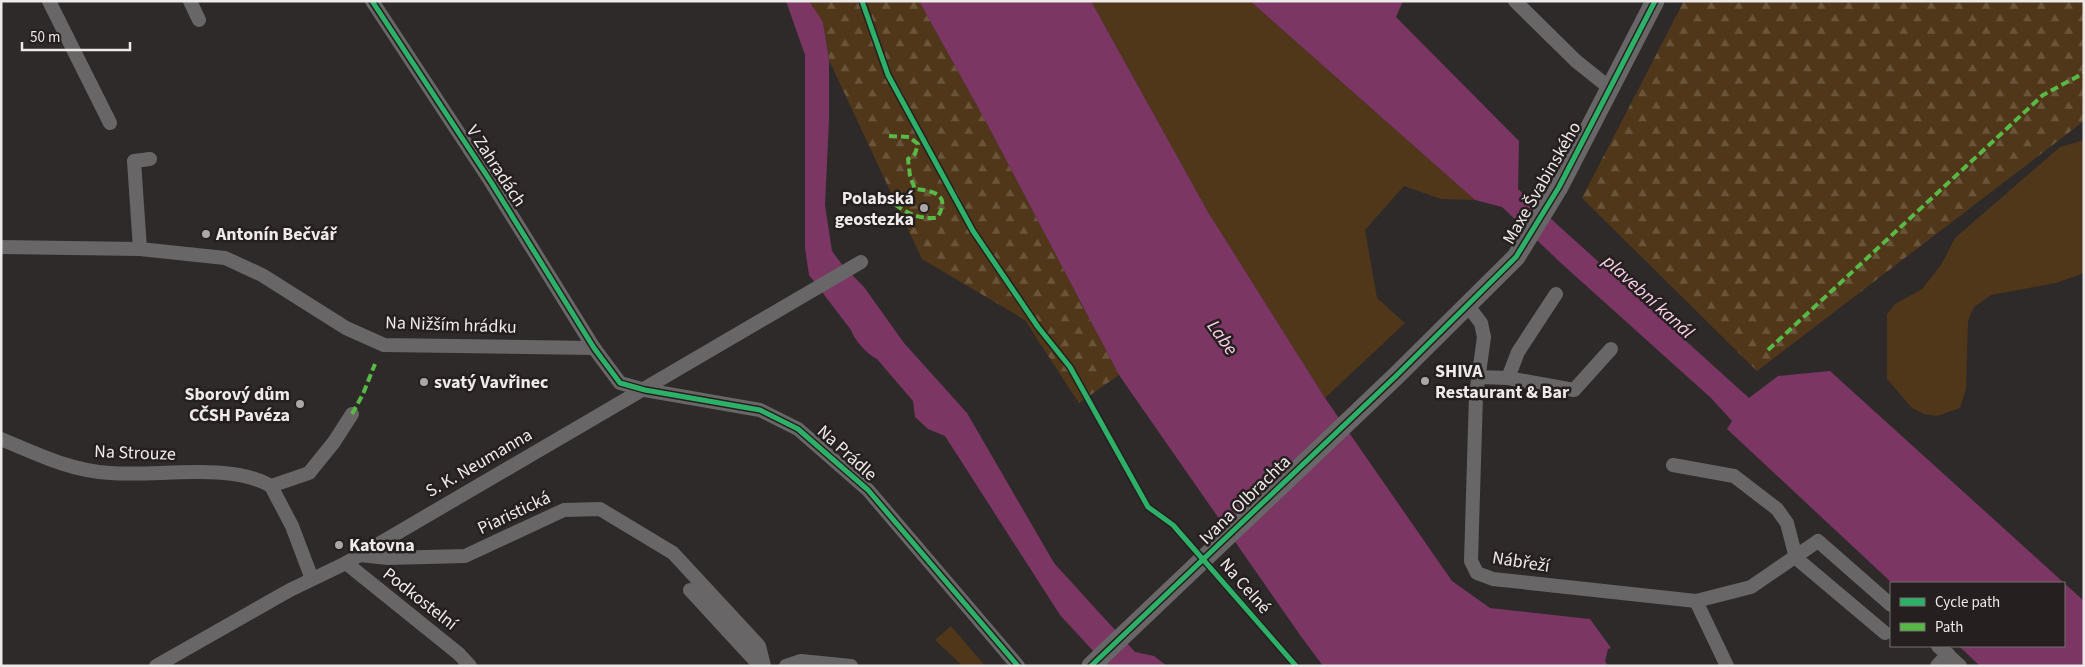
<svg xmlns="http://www.w3.org/2000/svg" width="2085" height="667" viewBox="0 0 2085 667" font-family="'Source Sans 3',sans-serif">
<style>
.grass{fill:#513719}
.forest{fill:url(#forest-firs)}
.water{fill:#7b3663}
.lines{fill:none;stroke-linecap:round;stroke-linejoin:round}
.street{stroke:#686666;stroke-width:14}
.secondary{stroke:#686666;stroke-width:19}
.quiet{stroke:#58b947;stroke-width:4;stroke-dasharray:8 4;stroke-linecap:butt}
.cycleway-casing{stroke:#25201f;stroke-width:8}
.cycleway{stroke:#2db169;stroke-width:5}
.poi-dot{fill:#aba7a6;stroke:#25201f;stroke-width:2}
.labels{text-anchor:middle;dominant-baseline:central;stroke-width:5;stroke-linejoin:round;paint-order:stroke}
.street-label{font-size:18px;fill:#eeeae9;stroke:#25201f}
.poi-label{font-size:18px;font-weight:bold;fill:#eeeae9;stroke:#25201f;text-anchor:start}
.water-label{font-size:19px;font-style:italic;fill:#fccfe9;stroke:#25201f}
</style>
<defs>
<pattern id="forest-firs" width="22" height="20" patternUnits="userSpaceOnUse" patternTransform="scale(1.25)"><rect width="22" height="20" fill="#513719"/><path d="M5 1l3.5 6h-7zM16 11l3.5 6h-7z" fill="#6a543a"/></pattern>
</defs>
<rect width="100%" height="100%" fill="#2e2a2a"/>
<!-- grass -->
<g class="grass">
<path d="M 1091,1 L 1250,1 L 1475,200 L 1441,199 L 1404,186 L 1365,230 L 1377,298 L 1405,323 L 1325,398 L 1208,212 Z"/>
<path d="M 2084,140 L 2084,273 L 2056,283 L 1991,295 L 1974,307 L 1968,321 L 1966,389 L 1960,408 L 1937,416 L 1924,414 L 1912,408 L 1887,379 L 1887,314 L 1895,304 L 1922,289 L 1941,265 L 1955,238 L 2060,147 Z"/>
<path d="M 951,626 L 985,666 L 963,666 L 935,640 Z"/>
</g>
<!-- forest -->
<g class="forest">
<path d="M 809,1 L 919,1 L 986,122 L 1119,375 L 1079,403 L 1025,320 L 922,259 L 829,60 L 823,22 Z"/>
<path d="M 1684,1 L 2084,1 L 2084,121 L 1757,371 L 1582,198 Z"/>
</g>
<!-- water -->
<g class="water">
<path d="M 786,1 L 809,1 L 823,22 L 829,60 L 829,120 L 825,205 L 832,251 L 843,266 L 864,287 L 904,343 L 967,413 L 1054,563 L 1135,652 L 1154,656 L 1167,666 L 1107,666 L 1060,615 L 945,436 L 928,429 L 915,417 L 913,401 L 877,359 C 867,354 855,341 851,330 L 809,275 L 805,248 L 805,55 Z"/>
<path d="M 919,1 L 1091,1 L 1208,212 L 1325,398 L 1452,581 L 1490,608 L 1590,619 L 1611,648 L 1608,649 L 1605,661 L 1608,666 L 1323,666 L 1300,635 L 1119,375 L 986,122 Z"/>
<path d="M 1250,1 L 1403,1 L 1396,17 L 1519,141 L 1518,189 L 1749,398 L 1778,376 L 1830,371 L 2084,601 L 2084,666 L 1980,666 L 1959,646 L 2064,646 L 2064,583 L 1892,583 L 1727,429 L 1732,421 L 1711,398 L 1562,264 L 1502,207 L 1475,200 Z"/>
</g>
<g class="lines">
<!-- street -->
<g class="street">
<path d="M 49,1 L 110,123"/>
<path d="M 190,1 L 199,20"/>
<path d="M 372,1 L 491,182 L 594,348 L 620,383 L 645,390 L 760,410 L 798,429 L 868,490 L 1018,666"/>
<path d="M 1515,1 L 1576,61 L 1611,89"/>
<path d="M 1,247 L 140,249 L 225,258 L 262,275 L 346,328 L 384,345 L 594,348"/>
<path d="M 140,249 L 134,161 L 150,159"/>
<path d="M 1468,306 L 1481,323 L 1484,337 L 1476,395 L 1471,561 L 1477,573 L 1493,579 L 1696,601 L 1751,587 L 1818,541 L 1891,605"/>
<path d="M 1479,377 L 1508,378 L 1574,390 L 1611,349"/>
<path d="M 1508,378 L 1518,352 L 1556,294"/>
<path d="M 1,439 C 37,454 71,471 110,473 C 158,477 230,462 271,486"/>
<path d="M 1673,465 L 1734,476 L 1777,509 L 1787,523 L 1796,558 L 1885,633"/>
<path d="M 271,486 L 309,473 L 334,442 L 352,414"/>
<path d="M 271,486 L 292,526 L 312,579"/>
<path d="M 360,555 L 388,558 L 465,556 L 564,510 L 600,509 L 673,553 L 759,646 L 764,666"/>
<path d="M 346,563 L 459,654 L 470,666"/>
<path d="M 690,590 L 760,666"/>
<path d="M 1696,601 L 1727,666"/>
<path d="M 1938,646 L 1960,666"/>
<path d="M 156,666 L 290,590 L 346,563 L 861,262"/>
<path d="M 786,666 L 801,661 L 851,666"/>
<path d="M 1937,666 L 1948,654"/>
</g>
<!-- secondary -->
<path class="secondary" d="M 1091,666 L 1397,375 L 1516,257 L 1559,187 L 1655,1"/>
<!-- quiet -->
<g class="quiet">
<path d="M 889,136 L 909,137 L 918,144 L 915,154 L 908,159 L 910,176 L 915,189 C 935,191 951,195 937,218 C 918,219 908,214 893,203"/>
<path d="M 1768,350 L 2043,95 L 2084,73"/>
<path d="M 352,414 L 363,394 L 375,364"/>
</g>
<defs>
<g id="cycleway">
<path d="M 372,1 L 491,182 L 594,348 L 620,383 L 645,390 L 760,410 L 798,429 L 868,490 L 1018,666"/>
<path d="M 862,1 L 888,75 L 973,231 L 1038,327 L 1070,367 L 1148,507 L 1173,525 L 1296,666"/>
<path d="M 1091,666 L 1397,375 L 1516,257 L 1559,187 L 1655,1"/>
</g>
</defs>
<!-- cycleway casing -->
<use href="#cycleway" class="cycleway-casing"/>
<!-- cycleway -->
<use href="#cycleway" class="cycleway"/>
</g>
<!-- markers -->
<g class="poi-dot">
<circle cx="924" cy="208" r="5"/>
<circle cx="206" cy="234" r="5"/>
<circle cx="1425" cy="381" r="5"/>
<circle cx="424" cy="382" r="5"/>
<circle cx="300" cy="404" r="5"/>
<circle cx="339" cy="545" r="5"/>
</g>
<g class="labels">
<!-- street labels -->
<g class="street-label">
<text transform="translate(496 166) rotate(57)">V Zahradách</text>
<text transform="translate(1542 183) rotate(-60)">Maxe Švabinského</text>
<text transform="translate(451 325) rotate(2)">Na Nižším hrádku</text>
<text transform="translate(135 453) rotate(2)">Na Strouze</text>
<text transform="translate(847 453) rotate(42)">Na Prádle</text>
<text transform="translate(479 463) rotate(-30)">S. K. Neumanna</text>
<text transform="translate(1245 500) rotate(-44)">Ivana Olbrachta</text>
<text transform="translate(514 513) rotate(-25)">Piaristická</text>
<text transform="translate(1521 562) rotate(9)">Nábřeží</text>
<text transform="translate(1245 586) rotate(49)">Na Celné</text>
<text transform="translate(420 599) rotate(38)">Podkostelní</text>
</g>
<!-- poi labels -->
<g class="poi-label">
<text x="914" y="198" text-anchor="end">Polabská<tspan x="914" dy="21">geostezka</tspan></text>
<text x="216" y="234">Antonín Bečvář</text>
<text x="1435" y="371">SHIVA<tspan x="1435" dy="21">Restaurant &amp; Bar</tspan></text>
<text x="434" y="382">svatý Vavřinec</text>
<text x="290" y="394" text-anchor="end">Sborový dům<tspan x="290" dy="21">CČSH Pavéza</tspan></text>
<text x="349" y="545">Katovna</text>
</g>
<!-- water labels -->
<g class="water-label">
<text transform="translate(1648 297) rotate(42)">plavební kanál</text>
<text transform="translate(1222 338) rotate(54)">Labe</text>
</g>
</g>
<!-- border -->
<rect width="2085" height="667" fill="none" stroke="#eeeae9" stroke-width="5"/>
<!-- legend -->
<rect x="1890" y="582" width="175" height="65" fill="#25201f" stroke="#757170"/>
<rect x="1900" y="598" width="25" height="8" fill="#2db169" stroke="#757170"/>
<text x="1935" y="607" font-size="15" fill="#eeeae9">Cycle path</text>
<rect x="1900" y="623" width="25" height="8" fill="#58b947" stroke="#757170"/>
<text x="1935" y="632" font-size="15" fill="#eeeae9">Path</text>
<!-- scale -->
<path d="M22 42v8h108v-8" fill="none" stroke="#eeeae9" stroke-width="2.5"/>
<text x="30" y="42" font-size="15" fill="#eeeae9" stroke="#25201f" stroke-width="4" paint-order="stroke">50 m</text>
</svg>
